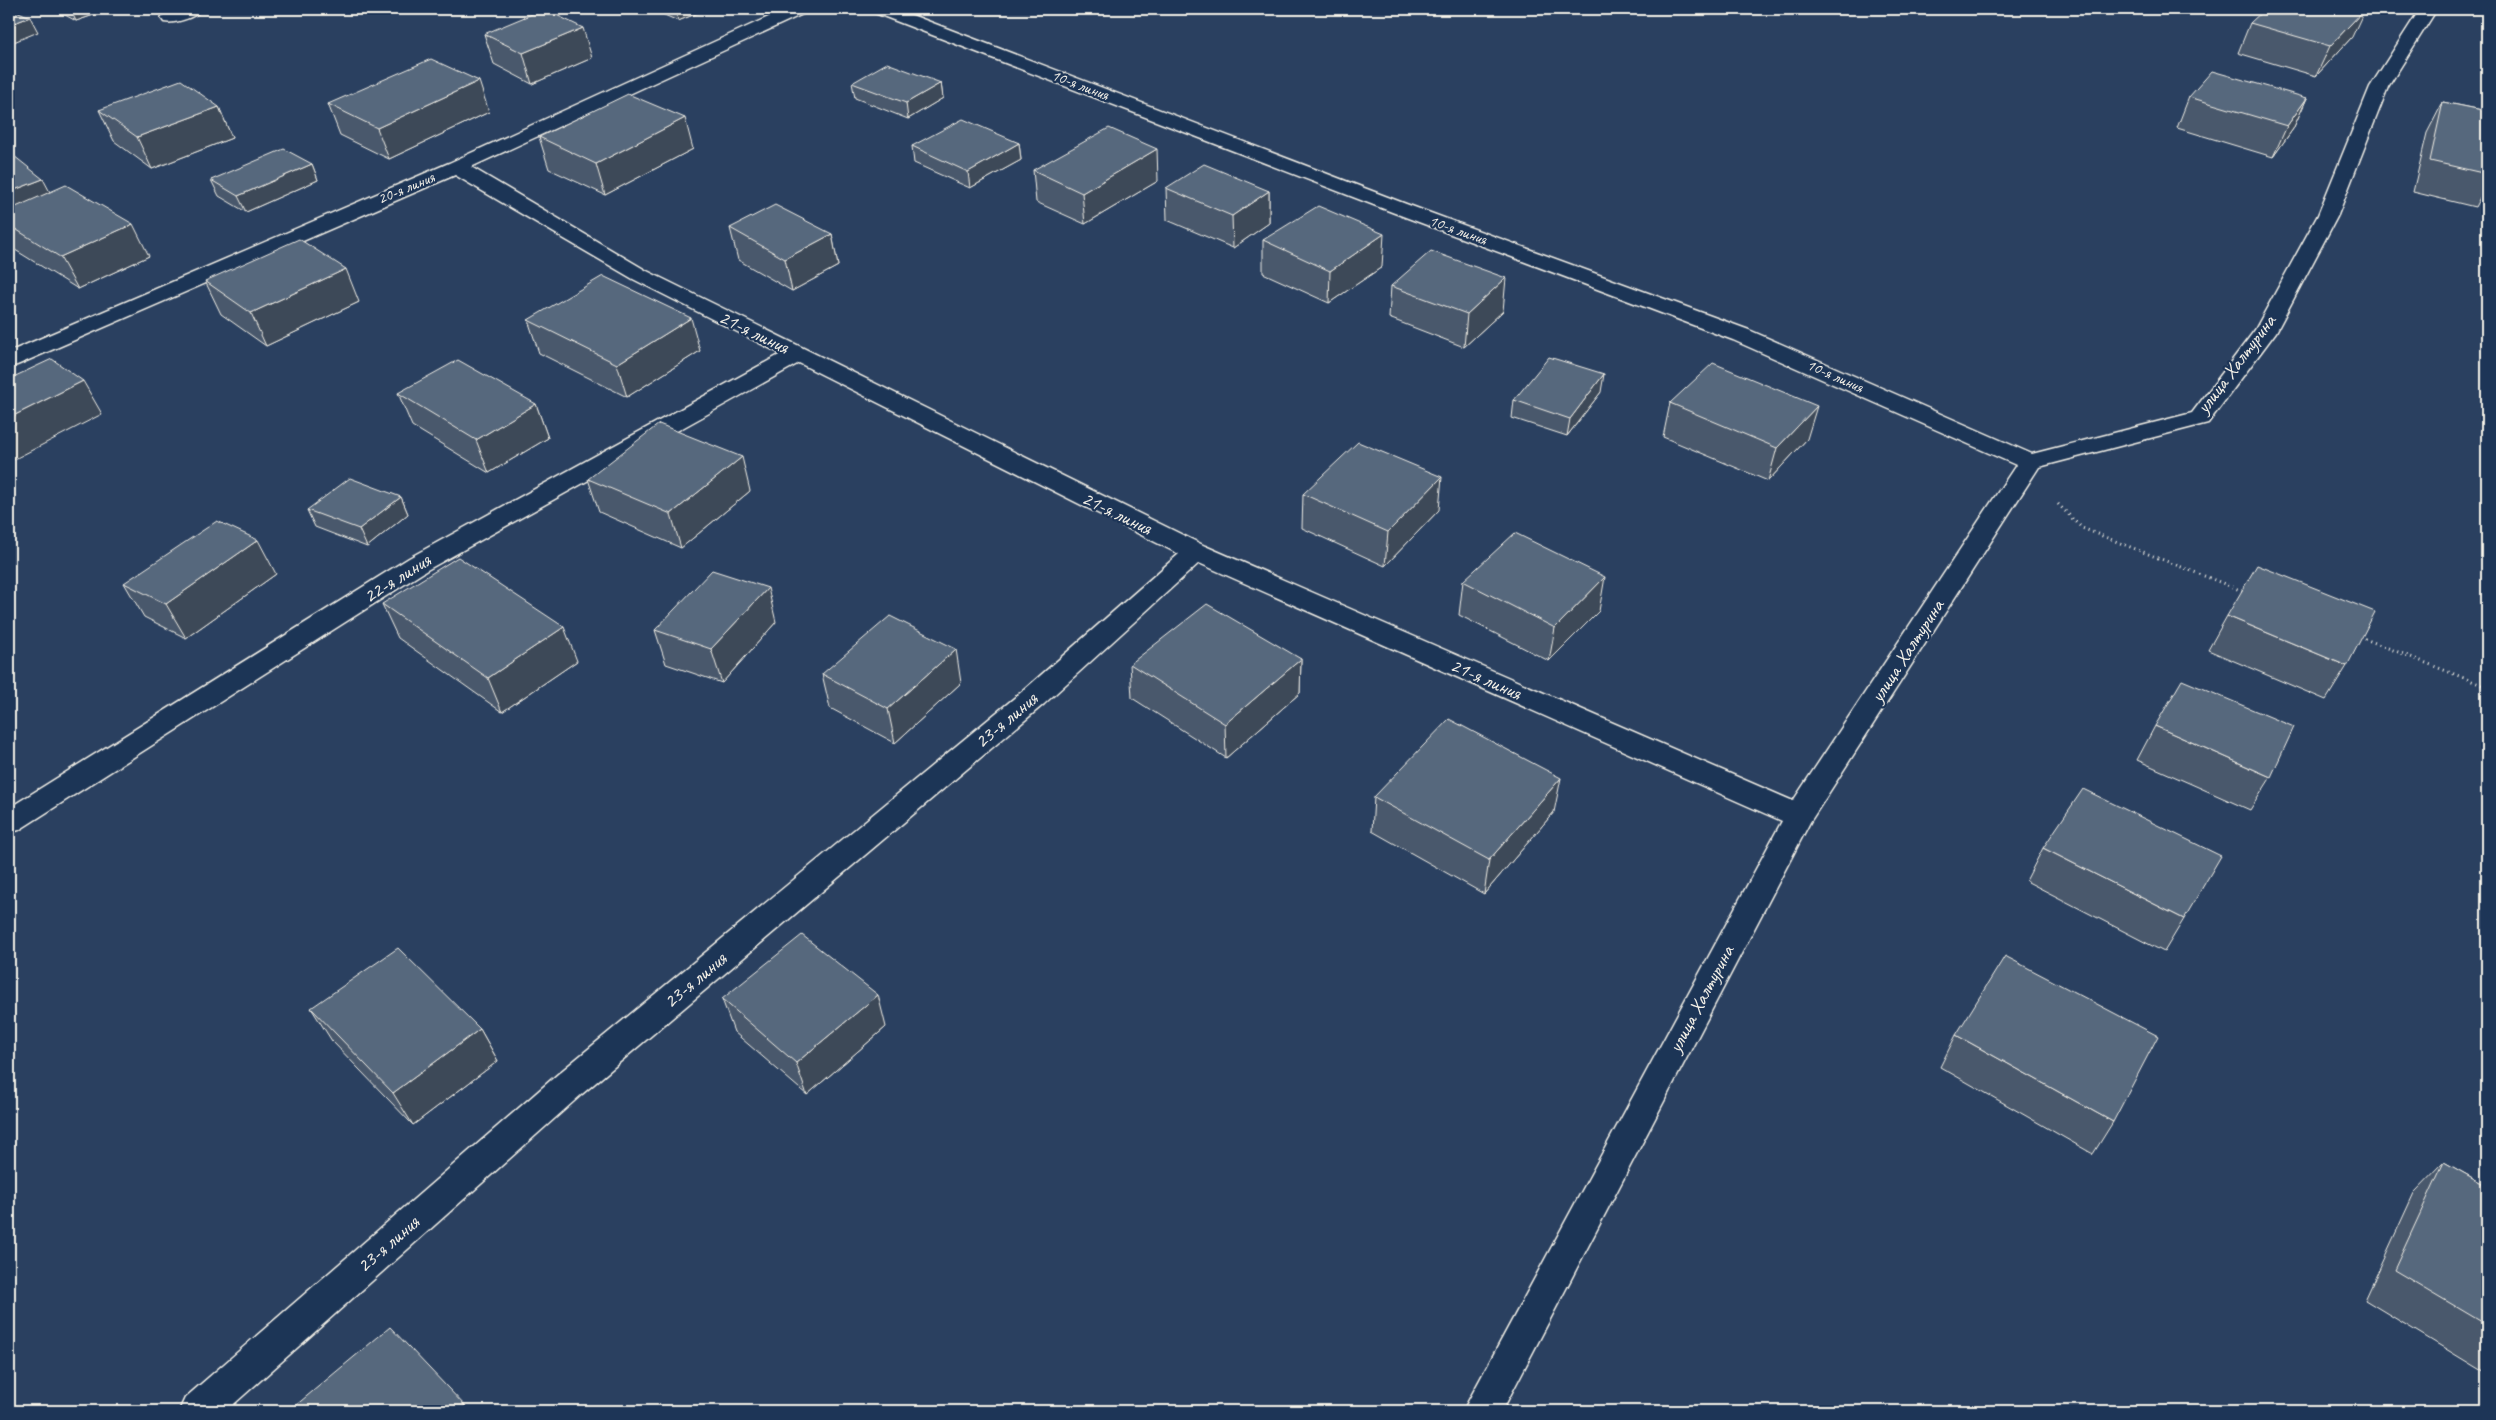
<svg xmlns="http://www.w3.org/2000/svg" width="2496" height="1420" viewBox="0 0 2496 1420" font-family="Caveat,sans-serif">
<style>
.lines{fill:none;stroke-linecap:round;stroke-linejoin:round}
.minor-casing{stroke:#f4f1e8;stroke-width:3}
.path{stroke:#f4f1e8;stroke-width:3;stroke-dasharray:1 4;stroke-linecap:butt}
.minor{fill:#1d3557;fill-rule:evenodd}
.wall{fill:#4a596c;stroke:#f4f1e8}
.shaded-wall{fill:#3c4858;stroke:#f4f1e8}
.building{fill:#56677d;stroke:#f4f1e8}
.labels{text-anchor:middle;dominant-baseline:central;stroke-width:4.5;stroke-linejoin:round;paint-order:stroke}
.far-street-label{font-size:16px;fill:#f4f1e8;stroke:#1d3557}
.street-label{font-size:20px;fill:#f4f1e8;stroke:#1d3557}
</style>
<rect width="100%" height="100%" fill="#2a4060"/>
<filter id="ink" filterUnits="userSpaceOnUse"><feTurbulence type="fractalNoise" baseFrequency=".02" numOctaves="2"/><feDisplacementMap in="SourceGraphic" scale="10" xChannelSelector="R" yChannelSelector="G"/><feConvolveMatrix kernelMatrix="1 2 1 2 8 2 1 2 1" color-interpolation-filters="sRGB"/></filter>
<g filter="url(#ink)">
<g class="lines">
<defs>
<g id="minor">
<path d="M 178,9 L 202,9 C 195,18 174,24 164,22 L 161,18 L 164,14 Z"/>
<path d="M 786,9 L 808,9 L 805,13 L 471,167 L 647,271 L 1205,546 L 1793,801 L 2016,465 L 1733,340 L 1392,212 L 875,13 L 873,9 L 896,9 L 1406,204 L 1749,330 L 2032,454 L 2192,413 L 2255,330 L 2318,215 L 2370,87 L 2420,9 L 2437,9 L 2388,87 L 2338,215 L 2276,332 L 2208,423 L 2039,467 L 1810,822 L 1502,1411 L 1463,1411 L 1782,821 L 1199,563 L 1044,704 L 582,1094 L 226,1411 L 179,1411 L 185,1398 L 558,1074 L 1024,690 L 1179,554 L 799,363 L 427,570 L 19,830 L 9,833 L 9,808 L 409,558 L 781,354 L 633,279 L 455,175 L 17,365 L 9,367 L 9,352 L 449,163 Z"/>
</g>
</defs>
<!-- minor casing -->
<use href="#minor" class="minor-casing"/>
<!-- path -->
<g class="path">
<path d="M 2058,504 L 2082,528 L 2245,592"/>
<path d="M 2360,637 L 2487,687"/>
</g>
<!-- minor -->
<use href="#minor" class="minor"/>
</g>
<!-- wall -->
<g class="wall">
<path d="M 54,9 L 111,9 L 76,21 Z"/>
<path d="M 651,9 L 708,9 L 678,21 Z"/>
<path d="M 2250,23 L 2352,37 L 2316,76 L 2238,53 Z"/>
<path d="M 484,34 L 592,58 L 532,84 L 494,64 Z"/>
<path d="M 852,83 L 941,83 L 943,98 L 908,119 L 855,98 Z"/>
<path d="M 2189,97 L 2307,98 L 2293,129 L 2273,157 L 2177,128 Z"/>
<path d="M 2443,102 L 2487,111 L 2487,184 L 2475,207 L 2413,192 L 2427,133 Z"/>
<path d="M 328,104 L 489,112 L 389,159 L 340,135 Z"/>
<path d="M 219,107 L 232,138 L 152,169 L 114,141 L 99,110 Z"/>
<path d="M 539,137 L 693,149 L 605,195 L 549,169 Z"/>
<path d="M 1019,143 L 1021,160 L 970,188 L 914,163 L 912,146 Z"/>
<path d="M 9,152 L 50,192 L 149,256 L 78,289 L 12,248 L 9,241 Z"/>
<path d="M 312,164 L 318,180 L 246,212 L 219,196 L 211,180 Z"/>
<path d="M 1033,170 L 1158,181 L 1085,224 L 1036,202 Z"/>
<path d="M 1166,188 L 1269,191 L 1269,223 L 1233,248 L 1167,220 Z"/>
<path d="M 730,228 L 832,234 L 838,266 L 792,291 L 738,260 Z"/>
<path d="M 1263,240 L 1382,267 L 1329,303 L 1263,273 Z"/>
<path d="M 205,281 L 359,302 L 266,346 L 221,314 Z"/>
<path d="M 1391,286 L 1503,311 L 1464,347 L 1389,318 Z"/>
<path d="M 528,320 L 700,351 L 627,397 L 539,353 Z"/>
<path d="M 1601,392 L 1567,436 L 1512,418 L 1514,400 Z"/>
<path d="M 398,393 L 536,404 L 548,438 L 489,473 L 412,426 Z"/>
<path d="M 1670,403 L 1807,439 L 1768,481 L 1663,437 Z"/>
<path d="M 588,479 L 750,491 L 681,548 L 599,512 Z"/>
<path d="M 1303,494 L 1439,510 L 1385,566 L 1302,528 Z"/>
<path d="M 401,497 L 408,514 L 367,547 L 315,527 L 307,510 Z"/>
<path d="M 276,574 L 186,638 L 144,617 L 124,583 Z"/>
<path d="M 1463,581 L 1599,611 L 1549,661 L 1459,615 Z"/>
<path d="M 382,604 L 577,661 L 502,712 L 398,638 Z"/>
<path d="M 2227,616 L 2347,666 L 2326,700 L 2208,650 Z"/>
<path d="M 776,622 L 722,683 L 666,664 L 655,630 Z"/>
<path d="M 1301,659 L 1300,693 L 1226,758 L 1132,698 L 1130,664 Z"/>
<path d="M 822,674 L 961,683 L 895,743 L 830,708 Z"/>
<path d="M 2155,726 L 2271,777 L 2250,810 L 2137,760 Z"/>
<path d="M 1374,797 L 1554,812 L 1484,894 L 1372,831 Z"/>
<path d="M 2043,848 L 2184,919 L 2164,952 L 2026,881 Z"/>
<path d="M 722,999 L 886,1027 L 807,1095 L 734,1032 Z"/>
<path d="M 311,1008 L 480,1029 L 498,1061 L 413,1125 L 332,1041 Z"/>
<path d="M 1956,1035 L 2113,1122 L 2093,1154 L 1940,1067 Z"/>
<path d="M 2444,1162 L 2487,1186 L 2487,1374 L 2365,1300 L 2414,1193 Z"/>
</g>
<!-- shaded-wall -->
<g class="shaded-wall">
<path d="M 70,9 L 111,9 L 76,21 Z"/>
<path d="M 676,9 L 708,9 L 678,21 Z"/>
<path d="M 2365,9 L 2352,37 L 2316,76 L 2330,46 Z"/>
<path d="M 30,17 L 38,32 L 9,44 L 9,25 Z"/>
<path d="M 583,28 L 592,58 L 532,84 L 523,53 Z"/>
<path d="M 479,81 L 489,112 L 389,159 L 377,128 Z"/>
<path d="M 941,83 L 943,98 L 908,119 L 906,103 Z"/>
<path d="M 2307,98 L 2293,129 L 2273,157 L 2287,126 Z"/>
<path d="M 219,107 L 232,138 L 152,169 L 137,137 Z"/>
<path d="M 685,118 L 693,149 L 605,195 L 596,164 Z"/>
<path d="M 1019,143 L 1021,160 L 970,188 L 968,172 Z"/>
<path d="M 1157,149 L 1158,181 L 1085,224 L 1082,193 Z"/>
<path d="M 312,164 L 318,180 L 246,212 L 238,196 Z"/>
<path d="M 43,179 L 60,211 L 9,225 L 9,192 Z"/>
<path d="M 1269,191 L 1269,223 L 1233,248 L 1232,216 Z"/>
<path d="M 133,224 L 149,256 L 78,289 L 60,257 Z"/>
<path d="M 832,234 L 838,266 L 792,291 L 785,259 Z"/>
<path d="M 1384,234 L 1382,267 L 1329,303 L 1330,271 Z"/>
<path d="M 346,269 L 359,302 L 266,346 L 251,313 Z"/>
<path d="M 1506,278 L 1503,311 L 1464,347 L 1467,314 Z"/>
<path d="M 691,318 L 700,351 L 627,397 L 617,364 Z"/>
<path d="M 1604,374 L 1601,392 L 1567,436 L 1570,419 Z"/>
<path d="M 83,381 L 102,414 L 9,462 L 9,418 Z"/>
<path d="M 536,404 L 548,438 L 489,473 L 476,440 Z"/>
<path d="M 1817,406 L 1807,439 L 1768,481 L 1777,448 Z"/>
<path d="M 742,457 L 750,491 L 681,548 L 671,514 Z"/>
<path d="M 1442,477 L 1439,510 L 1385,566 L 1388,532 Z"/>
<path d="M 401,497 L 408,514 L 367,547 L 359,529 Z"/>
<path d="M 258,540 L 276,574 L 186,638 L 166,604 Z"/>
<path d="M 1605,577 L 1599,611 L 1549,661 L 1555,628 Z"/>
<path d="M 768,588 L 776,622 L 722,683 L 711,649 Z"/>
<path d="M 564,627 L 577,661 L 502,712 L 488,678 Z"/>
<path d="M 956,649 L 961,683 L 895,743 L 888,709 Z"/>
<path d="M 1301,659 L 1300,693 L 1226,758 L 1225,724 Z"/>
<path d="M 1561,778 L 1554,812 L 1484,894 L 1489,860 Z"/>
<path d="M 878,995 L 886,1027 L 807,1095 L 796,1063 Z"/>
<path d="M 480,1029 L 498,1061 L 413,1125 L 393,1093 Z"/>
<path d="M 467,1408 L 469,1411 L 463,1411 Z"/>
</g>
<!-- building -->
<g class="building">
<path d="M 9,9 L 12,9 L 30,17 L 9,25 Z"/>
<path d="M 544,9 L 583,28 L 523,53 L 484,34 Z"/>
<path d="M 2265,9 L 2365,9 L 2330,46 L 2250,23 Z"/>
<path d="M 431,59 L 479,81 L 377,128 L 328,104 Z"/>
<path d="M 887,63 L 941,83 L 906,103 L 852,83 Z"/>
<path d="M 2212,71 L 2307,98 L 2287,126 L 2189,97 Z"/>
<path d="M 181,80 L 219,107 L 137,137 L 99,110 Z"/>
<path d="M 628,94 L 685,118 L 596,164 L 539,137 Z"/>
<path d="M 2443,102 L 2487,111 L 2487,174 L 2430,161 Z"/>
<path d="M 963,119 L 1019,143 L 968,172 L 912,146 Z"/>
<path d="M 1109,128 L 1157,149 L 1082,193 L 1033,170 Z"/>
<path d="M 284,149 L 312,164 L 238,196 L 211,180 Z"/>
<path d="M 9,152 L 43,179 L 9,192 Z"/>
<path d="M 1204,164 L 1269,191 L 1232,216 L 1166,188 Z"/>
<path d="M 66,185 L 133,224 L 60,257 L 9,225 L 9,210 Z"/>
<path d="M 775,205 L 832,234 L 785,259 L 730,228 Z"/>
<path d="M 1318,206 L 1384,234 L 1330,271 L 1263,240 Z"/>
<path d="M 299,239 L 346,269 L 251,313 L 205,281 Z"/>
<path d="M 1431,251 L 1506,278 L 1467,314 L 1391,286 Z"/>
<path d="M 603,276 L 691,318 L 617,364 L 528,320 Z"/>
<path d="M 1549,357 L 1604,374 L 1570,419 L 1514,400 Z"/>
<path d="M 52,359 L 83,381 L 9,418 L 9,379 Z"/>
<path d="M 458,360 L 536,404 L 476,440 L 398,393 Z"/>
<path d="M 1713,363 L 1817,406 L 1777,448 L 1670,403 Z"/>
<path d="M 659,424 L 742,457 L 671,514 L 588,479 Z"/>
<path d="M 1358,442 L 1442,477 L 1388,532 L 1303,494 Z"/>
<path d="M 350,478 L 401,497 L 359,529 L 307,510 Z"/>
<path d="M 217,521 L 258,540 L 166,604 L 124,583 Z"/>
<path d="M 1515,533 L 1605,577 L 1555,628 L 1463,581 Z"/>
<path d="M 458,557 L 564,627 L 488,678 L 382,604 Z"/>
<path d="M 2257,565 L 2375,612 L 2347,666 L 2227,616 Z"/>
<path d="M 712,570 L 768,588 L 711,649 L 655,630 Z"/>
<path d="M 1207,604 L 1301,659 L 1225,724 L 1130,664 Z"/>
<path d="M 890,616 L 956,649 L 888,709 L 822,674 Z"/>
<path d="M 2182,680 L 2294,727 L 2271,777 L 2155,726 Z"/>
<path d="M 1449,719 L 1561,778 L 1489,860 L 1374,797 Z"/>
<path d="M 2083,789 L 2221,856 L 2184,919 L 2043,848 Z"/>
<path d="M 802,935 L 878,995 L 796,1063 L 722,999 Z"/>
<path d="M 398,948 L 480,1029 L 393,1093 L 311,1008 Z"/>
<path d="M 2005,956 L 2158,1036 L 2113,1122 L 1956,1035 Z"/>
<path d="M 2444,1162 L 2487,1186 L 2487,1325 L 2394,1270 Z"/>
<path d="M 390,1327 L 467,1408 L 463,1411 L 289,1411 Z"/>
</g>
</g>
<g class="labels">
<!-- far-street labels -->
<g class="far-street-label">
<text transform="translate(1080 85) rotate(21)">10-я линия</text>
<text transform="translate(406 188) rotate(-23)">20-я линия</text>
<text transform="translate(1458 230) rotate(20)">10-я линия</text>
<text transform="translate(1835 376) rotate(24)">10-я линия</text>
</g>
<!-- street labels -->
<g class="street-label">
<text transform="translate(754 332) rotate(26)">21-я линия</text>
<text transform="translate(2236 364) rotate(-53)">улица Халтурина</text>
<text transform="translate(1117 513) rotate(26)">21-я линия</text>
<text transform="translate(397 578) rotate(-32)">22-я линия</text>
<text transform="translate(1907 651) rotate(-57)">улица Халтурина</text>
<text transform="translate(1486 679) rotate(24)">21-я линия</text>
<text transform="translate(1006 720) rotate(-40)">23-я линия</text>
<text transform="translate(695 980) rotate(-40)">23-я линия</text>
<text transform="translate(1701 999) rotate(-62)">улица Халтурина</text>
<text transform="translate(388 1244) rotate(-41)">23-я линия</text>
</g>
</g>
<!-- margin -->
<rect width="2496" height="1420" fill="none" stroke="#1d3557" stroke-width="30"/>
<rect x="15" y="15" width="2466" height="1390" fill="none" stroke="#f4f1e8" stroke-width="2" filter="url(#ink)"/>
</svg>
